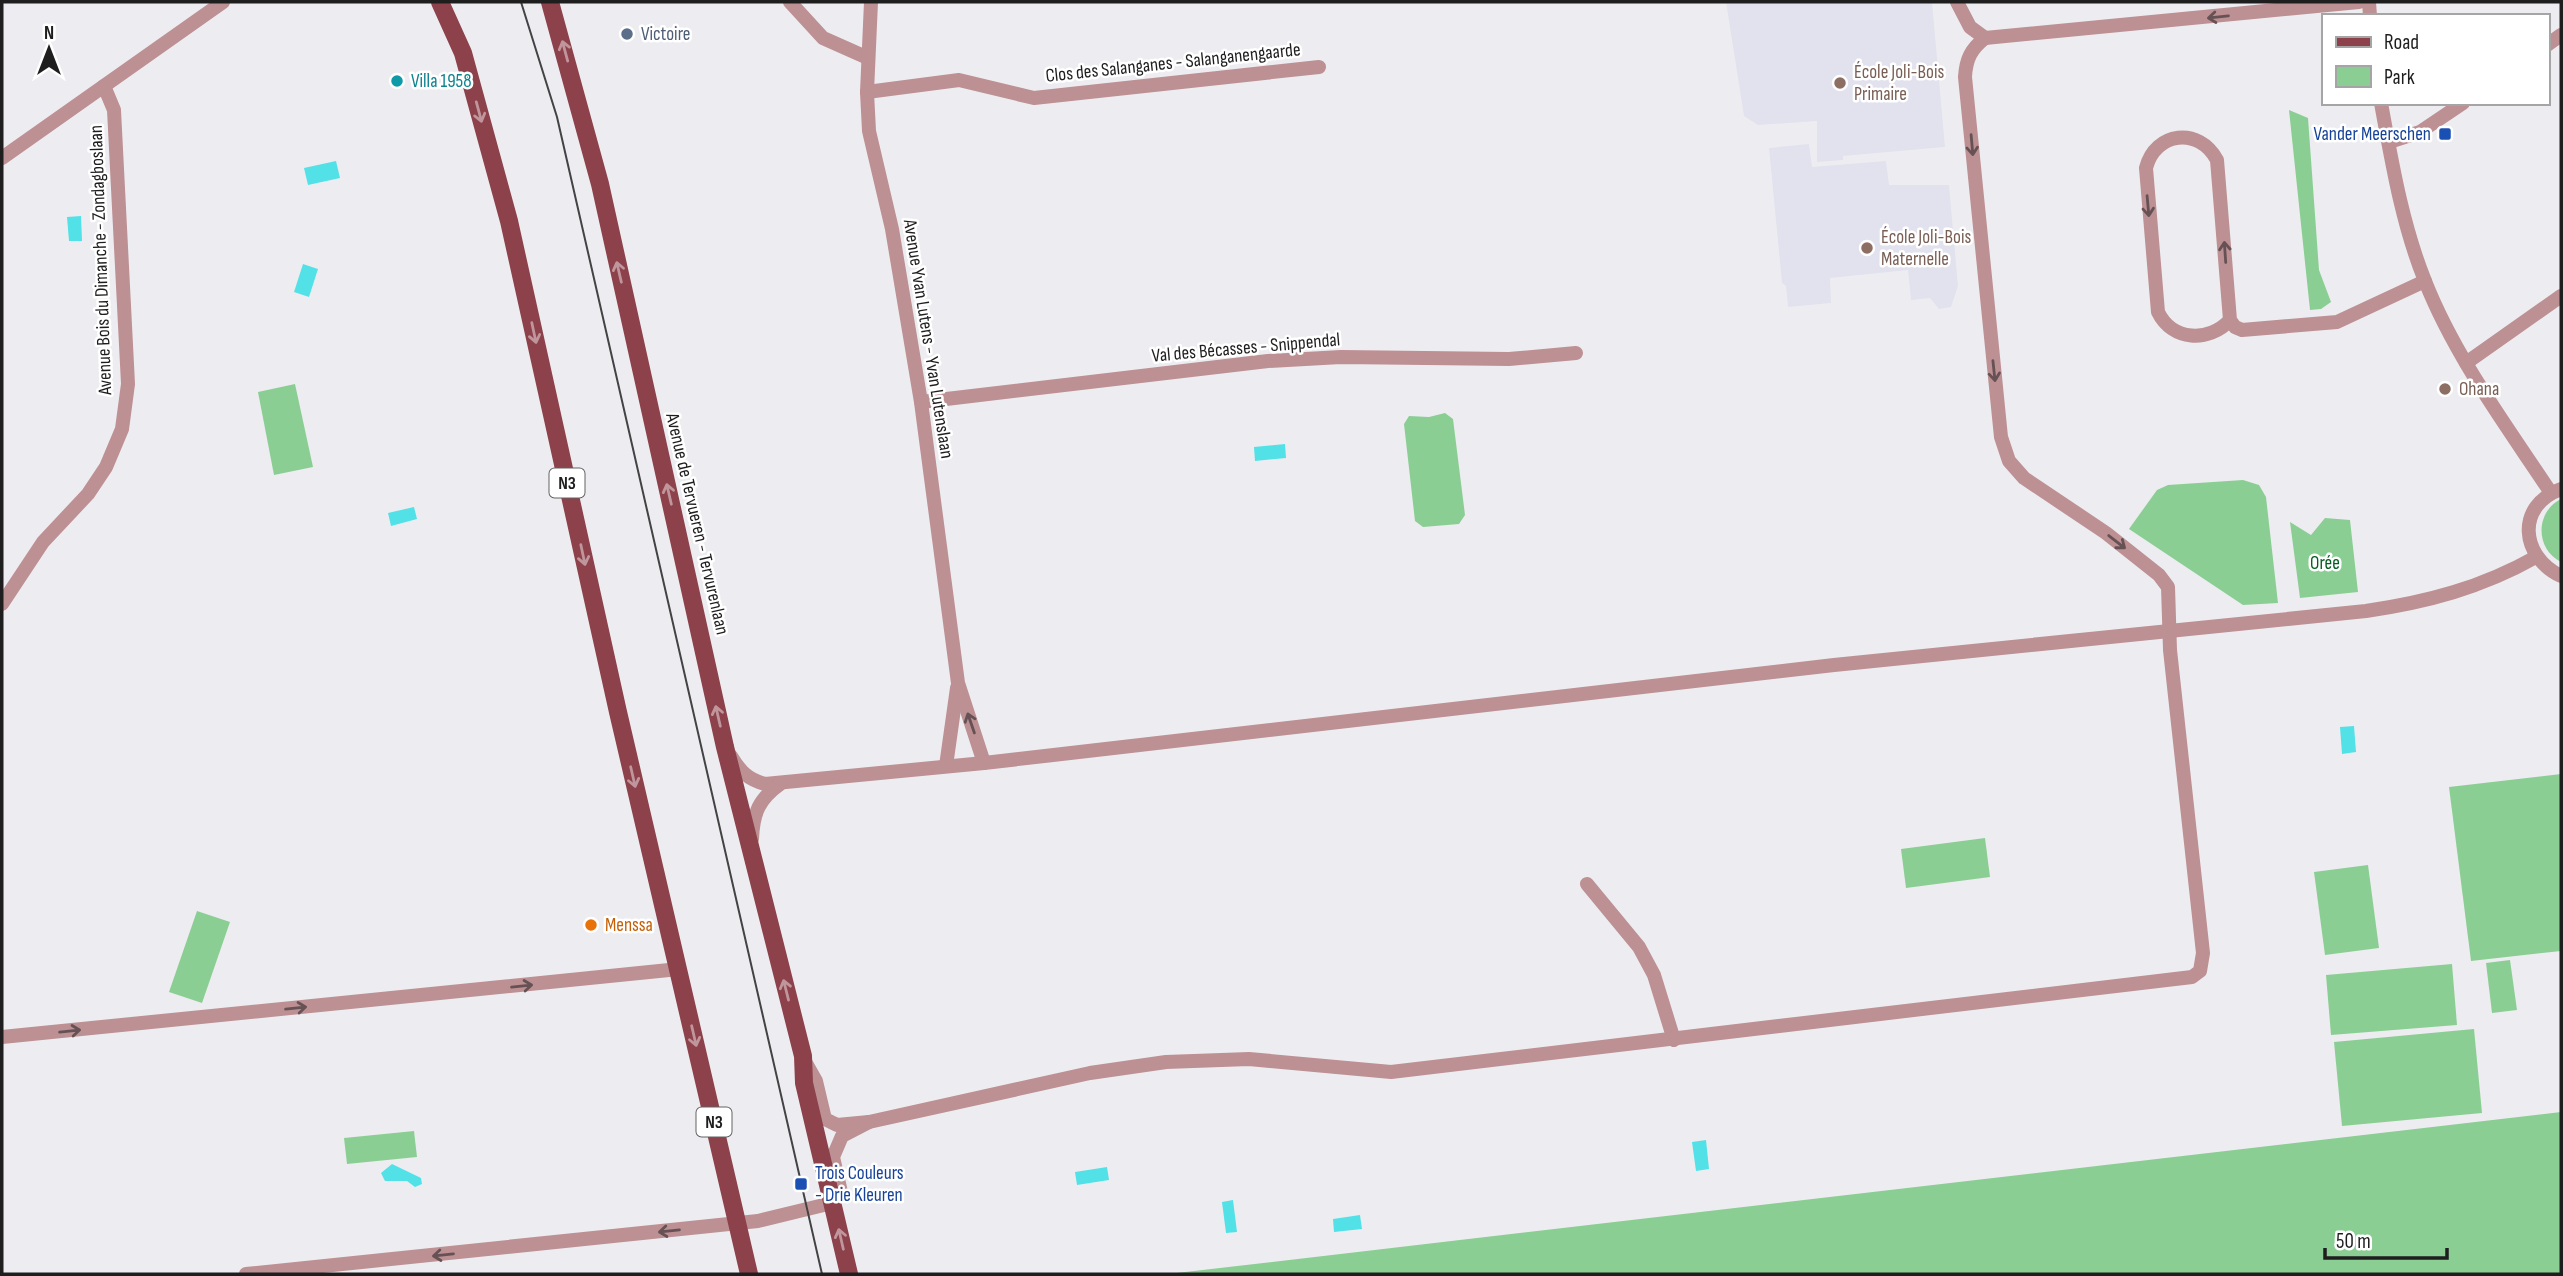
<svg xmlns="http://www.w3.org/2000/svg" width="2563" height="1276" viewBox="0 0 2563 1276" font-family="'Sofia Sans Condensed',sans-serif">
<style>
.built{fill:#e2e2ee}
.green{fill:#8bce93}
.water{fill:#52e1e7}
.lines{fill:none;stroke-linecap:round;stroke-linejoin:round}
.street{stroke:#bd9094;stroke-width:14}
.primary{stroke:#8c414b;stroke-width:18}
.tram{stroke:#434344;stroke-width:2}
.oneway{stroke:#665154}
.oneway2{stroke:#c0969c}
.service-dot{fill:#5c6f8a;stroke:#fff;stroke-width:2.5}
.culture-dot{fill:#0f9aa8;stroke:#fff;stroke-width:2.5}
.education-dot{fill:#8d6e63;stroke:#fff;stroke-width:2.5}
.transit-dot{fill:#1a4fb4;stroke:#fff;stroke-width:2.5}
.food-dot{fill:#e8710a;stroke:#fff;stroke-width:2.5}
.labels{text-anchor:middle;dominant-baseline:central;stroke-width:5;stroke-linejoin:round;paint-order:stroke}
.shield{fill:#fff;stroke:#626262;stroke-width:2}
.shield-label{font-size:18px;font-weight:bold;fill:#1e1e1f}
.service-label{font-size:19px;fill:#4e5e75;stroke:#fff;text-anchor:start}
.street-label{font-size:19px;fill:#1e1e1f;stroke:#fff}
.education-label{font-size:19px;fill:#785e54;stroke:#fff;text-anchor:start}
.culture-label{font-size:19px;fill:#0d838f;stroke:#fff;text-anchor:start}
.transit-label{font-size:19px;fill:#164399;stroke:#fff;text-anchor:end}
.park-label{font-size:19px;fill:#035c20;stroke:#fff}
.food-label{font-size:19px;fill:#c56008;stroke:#fff;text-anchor:start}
</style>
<rect width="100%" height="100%" fill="#ededf1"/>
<!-- built -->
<g class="built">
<path d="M 1726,2 L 1932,2 L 1945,147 L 1843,156 L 1843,160 L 1817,162 L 1817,121 L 1758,125 L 1744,116 Z"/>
<path d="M 1809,144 L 1812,167 L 1886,161 L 1889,185 L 1949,185 L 1958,286 L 1951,307 L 1939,309 L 1930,298 L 1911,300 L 1908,270 L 1830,278 L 1831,303 L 1788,307 L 1786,286 L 1782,283 L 1769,148 Z"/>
</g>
<!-- green -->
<g class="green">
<path d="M 2289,110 L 2308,118 L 2319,270 L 2331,302 L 2321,309 L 2310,310 Z"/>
<path d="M 295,384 L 313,467 L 274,475 L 258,392 Z"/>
<path d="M 1445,413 L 1453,419 L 1465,515 L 1459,524 L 1423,527 L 1415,521 L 1404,424 L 1409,416 L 1429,417 Z"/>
<path d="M 2243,480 L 2259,485 L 2266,497 L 2278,603 L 2243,605 L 2129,529 L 2157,490 L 2168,485 Z"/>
<path d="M 2561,499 L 2561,562 C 2535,549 2535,512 2561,499 Z"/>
<path d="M 2325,518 L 2350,520 L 2358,592 L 2300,598 L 2290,522 L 2311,535 Z"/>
<path d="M 2561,774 L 2561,951 L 2471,961 L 2449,787 Z"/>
<path d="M 1985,838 L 1990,877 L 1906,888 L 1901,849 Z"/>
<path d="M 2368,865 L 2379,948 L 2325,955 L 2314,872 Z"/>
<path d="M 197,911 L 230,922 L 202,1003 L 169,992 Z"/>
<path d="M 2510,960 L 2517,1010 L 2492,1013 L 2486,963 Z"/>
<path d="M 2452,964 L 2457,1025 L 2331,1035 L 2326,975 Z"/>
<path d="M 2474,1029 L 2482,1113 L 2342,1126 L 2334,1042 Z"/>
<path d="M 2561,1112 L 2561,1274 L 1168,1274 Z"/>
<path d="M 414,1131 L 417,1157 L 347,1164 L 344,1138 Z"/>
</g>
<!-- water -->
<g class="water">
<path d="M 336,161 L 340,178 L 308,185 L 304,168 Z"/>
<path d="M 81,216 L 82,241 L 69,241 L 67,217 Z"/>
<path d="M 303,264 L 318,269 L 309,297 L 294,292 Z"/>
<path d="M 1285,444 L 1286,458 L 1255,461 L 1254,447 Z"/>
<path d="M 414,507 L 417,519 L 391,526 L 388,513 Z"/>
<path d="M 2354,726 L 2356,752 L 2342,754 L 2340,727 Z"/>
<path d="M 1706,1140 L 1709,1169 L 1696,1171 L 1692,1142 Z"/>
<path d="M 392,1164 L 421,1178 L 422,1184 L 415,1187 L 407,1181 L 385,1181 L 381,1173 Z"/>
<path d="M 1107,1167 L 1109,1180 L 1077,1185 L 1075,1172 Z"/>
<path d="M 1233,1200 L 1237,1232 L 1226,1233 L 1222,1202 Z"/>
<path d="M 1360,1215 L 1362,1229 L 1334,1232 L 1333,1219 Z"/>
</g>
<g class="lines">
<!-- street -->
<g class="street">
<path d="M 790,2 L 823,38 L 868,58"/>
<path d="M 871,2 L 867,92 L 869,131 L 892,229 L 921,402 L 958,683 L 984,763"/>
<path d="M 1957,2 L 1970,27 L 1985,38"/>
<path d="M 2369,2 L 2370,16"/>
<path d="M 1985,38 L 2359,2"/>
<path d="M 2547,45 L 2561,35"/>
<path d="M 867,92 L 959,80 L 1034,98 L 1319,67"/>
<path d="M 2381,103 C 2392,163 2402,224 2425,281 C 2455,357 2506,425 2551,493"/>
<path d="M 2389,142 L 2420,132 L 2463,103"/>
<path d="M 2,158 L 223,2"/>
<path d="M 2230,320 C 2209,343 2172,341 2158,312 L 2146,168 C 2155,132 2199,126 2217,160 L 2230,320 L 2235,327 L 2242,330 L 2337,322 L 2425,281"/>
<path d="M 2466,363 L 2561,296"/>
<path d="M 921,402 L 1268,361 L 1341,357 L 1509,359 L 1576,353"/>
<path d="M 2561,489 C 2515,506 2521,557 2561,576"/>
<path d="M 2,604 L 43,542 L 88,494 L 106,467 L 122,429 L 128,384 L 114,110 L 104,86"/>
<path d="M 731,756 C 740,771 747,779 765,784 L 984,763 L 1834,665 L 2366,611 C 2427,602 2481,588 2536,557"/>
<path d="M 946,766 L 957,688"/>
<path d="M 752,839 C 753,813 759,799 780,784"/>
<path d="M 1587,884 L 1639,947 L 1654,975 L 1674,1040"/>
<path d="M 2,1037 L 679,969"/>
<path d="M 803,1058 L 816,1081 L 825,1119 L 837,1125 L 869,1122 L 1090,1073 L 1166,1062 L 1249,1059 L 1391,1072 L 2192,977 L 2200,971 L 2203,953 L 2170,650 L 2168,587 L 2159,575 L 2106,533 L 2024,478 L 2009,461 L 2001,437 L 1965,77 C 1966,59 1971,49 1985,38"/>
<path d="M 246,1274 L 758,1221 L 832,1203 L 841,1192 L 833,1157 L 842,1136 L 869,1122"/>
</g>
<!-- primary -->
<g class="primary">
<path d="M 440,2 L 463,53 L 509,221 L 618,712 L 749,1274"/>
<path d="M 550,2 L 600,184 L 725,747 L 803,1056 L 804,1083 L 849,1274"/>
</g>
<!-- tram -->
<path class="tram" d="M 521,2 L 557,117 L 822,1274"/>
</g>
<!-- one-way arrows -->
<defs><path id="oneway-shaft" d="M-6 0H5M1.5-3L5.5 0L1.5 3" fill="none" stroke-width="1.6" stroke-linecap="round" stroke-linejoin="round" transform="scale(1.75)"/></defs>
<g class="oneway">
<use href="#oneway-shaft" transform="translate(2218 17) rotate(174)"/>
<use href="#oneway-shaft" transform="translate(1972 145) rotate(85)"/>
<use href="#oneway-shaft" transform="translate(2148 206) rotate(85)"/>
<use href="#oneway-shaft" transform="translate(2225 252) rotate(-94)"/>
<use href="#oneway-shaft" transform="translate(1994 371) rotate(84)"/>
<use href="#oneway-shaft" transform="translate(2117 542) rotate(38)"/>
<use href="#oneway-shaft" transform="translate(971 723) rotate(-109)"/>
<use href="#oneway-shaft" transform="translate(522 986) rotate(-6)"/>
<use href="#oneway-shaft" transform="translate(296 1008) rotate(-6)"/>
<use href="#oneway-shaft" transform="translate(70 1031) rotate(-6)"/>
<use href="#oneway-shaft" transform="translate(669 1231) rotate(174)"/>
<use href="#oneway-shaft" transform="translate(443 1255) rotate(174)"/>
</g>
<g class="oneway2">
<use href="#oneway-shaft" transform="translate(565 51) rotate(-105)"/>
<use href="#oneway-shaft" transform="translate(479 112) rotate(75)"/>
<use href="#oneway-shaft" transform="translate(619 272) rotate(-103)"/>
<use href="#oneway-shaft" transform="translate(534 333) rotate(78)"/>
<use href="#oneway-shaft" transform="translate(669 494) rotate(-103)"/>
<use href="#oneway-shaft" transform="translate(583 555) rotate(78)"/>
<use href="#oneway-shaft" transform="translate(718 716) rotate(-103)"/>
<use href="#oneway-shaft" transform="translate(633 777) rotate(77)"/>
<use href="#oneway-shaft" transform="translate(786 990) rotate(-104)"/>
<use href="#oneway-shaft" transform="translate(694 1036) rotate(77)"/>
<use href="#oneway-shaft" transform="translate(841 1239) rotate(-103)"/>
</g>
<!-- markers -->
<circle class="service-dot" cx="627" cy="34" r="7"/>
<circle class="culture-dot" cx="397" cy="81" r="7"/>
<g class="education-dot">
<circle cx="1840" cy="83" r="7"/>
<circle cx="1867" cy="248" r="7"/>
<circle cx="2445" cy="389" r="7"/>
</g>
<g class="transit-dot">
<rect x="2438" y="127" width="14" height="14" rx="3.5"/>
<rect x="794" y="1177" width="14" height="14" rx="3.5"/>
</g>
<circle class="food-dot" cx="591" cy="925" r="7"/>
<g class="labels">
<!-- shield labels -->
<g class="shield">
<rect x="549.5" y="468.5" width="35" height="29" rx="5"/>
<rect x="696.5" y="1107.5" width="35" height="29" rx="5"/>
</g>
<g class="shield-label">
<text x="567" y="483">N3</text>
<text x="714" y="1122">N3</text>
</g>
<!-- service labels -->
<g class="service-label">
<text x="641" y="34">Victoire</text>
</g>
<!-- street labels -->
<g class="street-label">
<text transform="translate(1173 63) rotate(-6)">Clos des Salanganes - Salanganengaarde</text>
<text transform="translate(101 260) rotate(-92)">Avenue Bois du Dimanche - Zondagboslaan</text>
<text transform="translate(928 339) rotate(81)">Avenue Yvan Lutens - Yvan Lutenslaan</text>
<text transform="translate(1246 348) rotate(-5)">Val des Bécasses - Snippendal</text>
<text transform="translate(697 524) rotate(77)">Avenue de Tervueren - Tervurenlaan</text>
</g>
<!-- education labels -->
<g class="education-label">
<text x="1854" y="72">École Joli-Bois<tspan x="1854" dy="22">Primaire</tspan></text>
<text x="1881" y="237">École Joli-Bois<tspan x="1881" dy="22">Maternelle</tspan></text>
<text x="2459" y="389">Ohana</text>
</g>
<!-- culture labels -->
<g class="culture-label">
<text x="411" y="81">Villa 1958</text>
</g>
<!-- transit labels -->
<g class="transit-label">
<text x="2431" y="134">Vander Meerschen</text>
<text x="815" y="1173" text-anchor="start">Trois Couleurs<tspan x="815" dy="22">- Drie Kleuren</tspan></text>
</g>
<!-- park labels -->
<g class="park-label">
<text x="2325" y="563">Orée</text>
</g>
<!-- food labels -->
<g class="food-label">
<text x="605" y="925">Menssa</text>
</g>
</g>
<!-- border -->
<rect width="2563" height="1276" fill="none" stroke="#1e1e1f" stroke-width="7"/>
<!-- legend -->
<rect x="2322" y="14" width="228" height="91" fill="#ffffff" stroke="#a5a5a5" stroke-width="2"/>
<rect x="2336" y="37" width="35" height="10" fill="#8c414b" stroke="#a5a5a5" stroke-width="2"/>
<text x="2384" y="49" font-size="21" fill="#1e1e1f">Road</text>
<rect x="2336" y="66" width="35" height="21" fill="#8bce93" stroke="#a5a5a5" stroke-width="2"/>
<text x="2384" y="84" font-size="21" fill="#1e1e1f">Park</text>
<!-- north arrow -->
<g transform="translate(49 49)" stroke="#ffffff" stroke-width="5" paint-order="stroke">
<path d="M0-5L12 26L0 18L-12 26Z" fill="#1e1e1f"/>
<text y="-10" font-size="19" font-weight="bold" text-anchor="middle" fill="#1e1e1f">N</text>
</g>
<!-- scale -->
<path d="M2325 1248v10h122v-10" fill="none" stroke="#1e1e1f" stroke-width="3.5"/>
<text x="2336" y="1248" font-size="21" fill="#1e1e1f" stroke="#ffffff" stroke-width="5" paint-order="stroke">50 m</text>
</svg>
